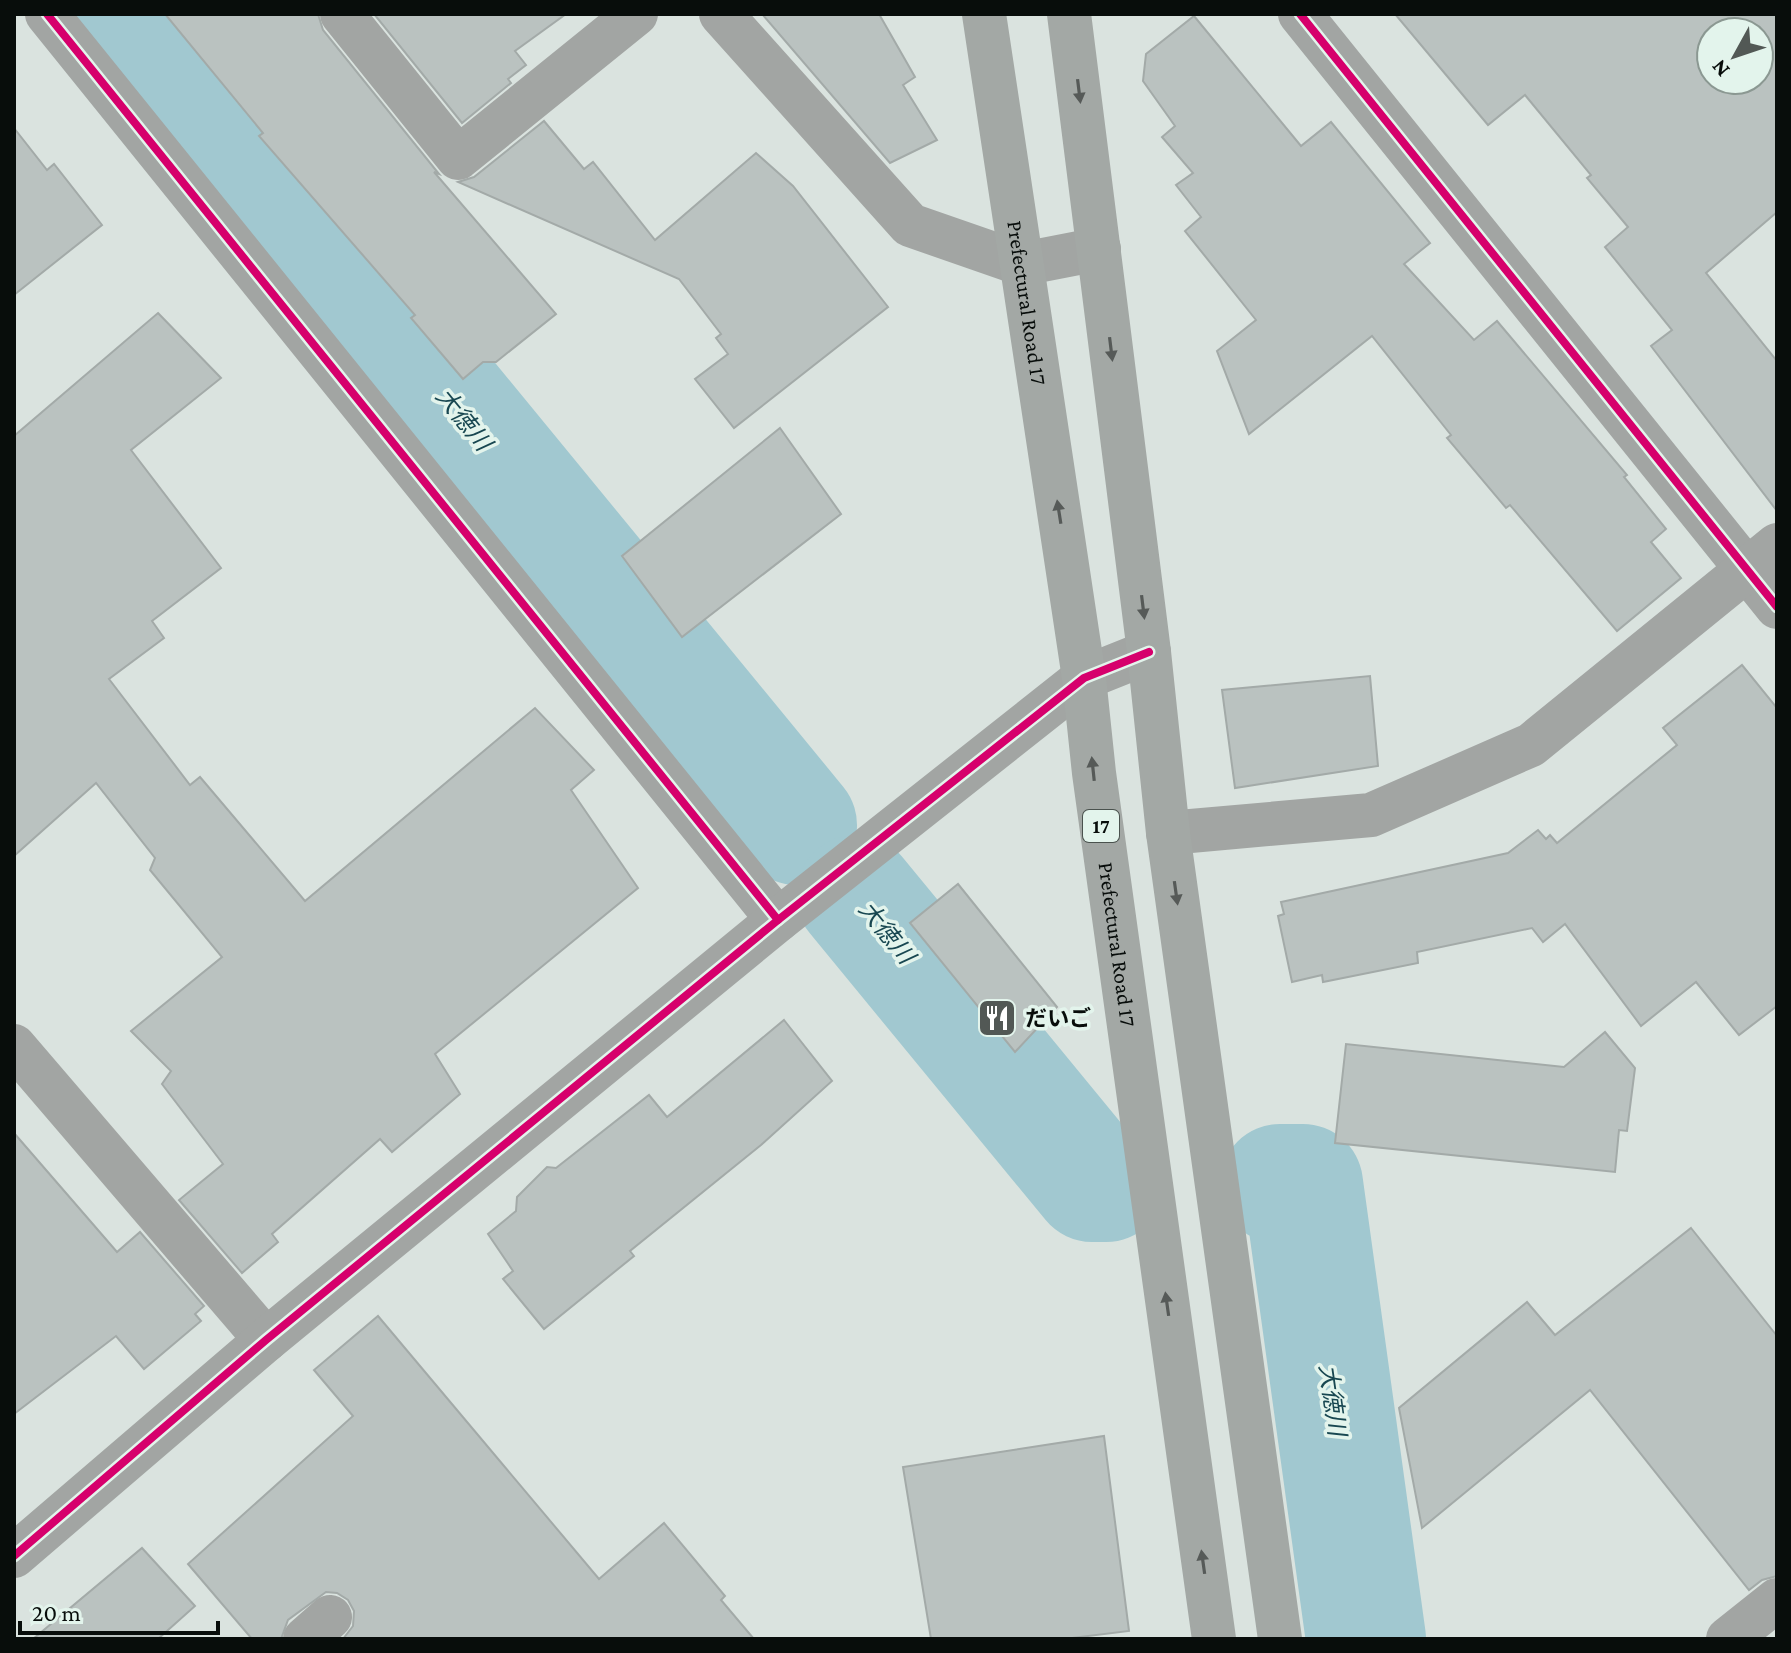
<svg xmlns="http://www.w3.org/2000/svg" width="1791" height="1653" viewBox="0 0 1791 1653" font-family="'Crimson Pro','Noto Sans JP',serif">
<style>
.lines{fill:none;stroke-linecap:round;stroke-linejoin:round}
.river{stroke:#a1c8d0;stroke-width:120}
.building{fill:#bac2c0;stroke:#a3aaa8;stroke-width:2;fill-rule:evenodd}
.minor{stroke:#a2a5a3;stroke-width:44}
.major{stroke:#a3a8a5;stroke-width:44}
.cycleway-casing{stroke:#e3f4ec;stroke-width:13}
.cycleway{stroke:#d6006c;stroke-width:8}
.oneway{fill:#565a58}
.labels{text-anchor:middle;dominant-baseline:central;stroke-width:7;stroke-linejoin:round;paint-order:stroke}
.shield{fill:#e3f4ec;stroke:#4a524e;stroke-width:2}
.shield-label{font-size:20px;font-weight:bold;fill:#080d0b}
.street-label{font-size:22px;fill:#080d0b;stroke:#e3f4ec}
.poi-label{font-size:22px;font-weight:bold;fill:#080d0b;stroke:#e3f4ec;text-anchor:start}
.water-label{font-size:24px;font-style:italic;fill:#184751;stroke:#e3f4ec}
</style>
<rect width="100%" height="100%" fill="#dae3df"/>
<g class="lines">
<!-- river -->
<g class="river">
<path d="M 131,14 L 797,825"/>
<path d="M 856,895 L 1092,1182 L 1106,1182"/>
<path d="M 1280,1184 L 1303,1184 L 1366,1639"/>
</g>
</g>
<!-- building -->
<g class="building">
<path d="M 165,14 L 318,14 L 323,30 L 439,174 L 434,172 L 556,314 L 496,362 L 483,362 L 463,379 L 411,318 L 415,315 L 259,136 L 263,133 Z"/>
<path d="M 374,14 L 566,14 L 515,51 L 526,65 L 508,79 L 511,83 L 462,123 Z"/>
<path d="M 762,14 L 879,14 L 915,77 L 903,85 L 937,140 L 890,163 Z"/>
<path d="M 1395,14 L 1777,14 L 1777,212 L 1706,273 L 1777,361 L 1777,511 L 1651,346 L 1672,330 L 1605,247 L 1628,227 L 1587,178 L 1591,175 L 1525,95 L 1488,125 ZM 1711,32 L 1759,32 L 1759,80 L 1711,80 Z"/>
<path d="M 1194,16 L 1301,146 L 1331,122 L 1430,243 L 1404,264 L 1474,340 L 1497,321 L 1627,475 L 1624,477 L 1666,529 L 1651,542 L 1681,578 L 1617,631 L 1510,505 L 1506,508 L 1447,438 L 1451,435 L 1372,336 L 1249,434 L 1217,351 L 1256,320 L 1185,231 L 1201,217 L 1176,185 L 1193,173 L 1162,137 L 1175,126 L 1143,81 L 1146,54 Z"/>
<path d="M 544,121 L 584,169 L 593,162 L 655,240 L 756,153 L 793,186 L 888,307 L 734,428 L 695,379 L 728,354 L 716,338 L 721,334 L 679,279 L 458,182 L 474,177 Z"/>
<path d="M 14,128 L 47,170 L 54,164 L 102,225 L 14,295 Z"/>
<path d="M 158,313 L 221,378 L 131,450 L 221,568 L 152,621 L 164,638 L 109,679 L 190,785 L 200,777 L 305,901 L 535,708 L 594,770 L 571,790 L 638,888 L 435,1054 L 460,1094 L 392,1152 L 380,1139 L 272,1234 L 278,1242 L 242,1273 L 179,1200 L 223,1164 L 162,1084 L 171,1071 L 131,1031 L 222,957 L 150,870 L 155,858 L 96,783 L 14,856 L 14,436 Z"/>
<path d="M 780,428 L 841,514 L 682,637 L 622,556 Z"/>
<path d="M 1742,665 L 1777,708 L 1777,1006 L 1739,1035 L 1696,982 L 1641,1026 L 1565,924 L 1543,942 L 1532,928 L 1417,952 L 1418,963 L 1323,982 L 1322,975 L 1292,982 L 1278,916 L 1284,914 L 1281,902 L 1508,853 L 1538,830 L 1546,839 L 1550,835 L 1557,843 L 1677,745 L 1663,728 Z"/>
<path d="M 1370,676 L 1378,766 L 1235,788 L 1222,690 Z"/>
<path d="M 958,884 L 1057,1007 L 1015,1052 L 910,923 Z"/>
<path d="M 784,1020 L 832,1081 L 761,1145 L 630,1251 L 634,1256 L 544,1329 L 503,1279 L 513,1271 L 488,1234 L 516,1211 L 517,1197 L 547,1167 L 556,1168 L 649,1095 L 667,1117 Z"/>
<path d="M 1605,1032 L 1635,1068 L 1627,1131 L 1619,1130 L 1615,1172 L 1335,1143 L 1346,1044 L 1564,1067 Z"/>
<path d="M 14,1133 L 117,1252 L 140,1232 L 204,1306 L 195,1314 L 201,1321 L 144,1369 L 116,1336 L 14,1414 Z"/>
<path d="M 1691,1228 L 1777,1336 L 1777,1576 L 1762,1580 L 1749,1590 L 1590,1390 L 1422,1528 L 1399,1408 L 1527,1302 L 1555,1335 Z"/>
<path d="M 378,1316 L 599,1579 L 664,1523 L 725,1596 L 721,1600 L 754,1639 L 343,1639 L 353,1626 L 354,1611 L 348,1600 L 337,1593 L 326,1592 L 288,1620 L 281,1639 L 252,1639 L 188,1564 L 353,1416 L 314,1370 Z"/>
<path d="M 1104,1436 L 1129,1631 L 1064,1639 L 931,1639 L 903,1467 Z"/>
<path d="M 142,1548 L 195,1606 L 158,1639 L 33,1639 Z"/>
</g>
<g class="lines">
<!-- minor -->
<g class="minor">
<path d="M 47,14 L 778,920"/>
<path d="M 342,14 L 458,158 L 636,14"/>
<path d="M 721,14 L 910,225 L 1022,264 L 1099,249"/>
<path d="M 1300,14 L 1777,607"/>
<path d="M 1168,833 L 1371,815 L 1531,745 L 1777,545"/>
<path d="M 14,1046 L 266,1340"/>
<path d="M 14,1556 L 266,1340 L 778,920 L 1084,678 L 1149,652"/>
<path d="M 305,1639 L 330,1617"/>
<path d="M 1728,1639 L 1777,1600"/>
</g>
<!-- major -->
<g class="major">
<path id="s1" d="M 984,14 L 1084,678 L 1094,773 L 1214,1639"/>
<path d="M 1069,14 L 1149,652 L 1168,833 L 1280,1639"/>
</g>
<defs>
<g id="cycleway">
<path d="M 47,14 L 778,920"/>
<path d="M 1300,14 L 1777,607"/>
<path d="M 14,1556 L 266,1340 L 778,920 L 1084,678 L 1149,652"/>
</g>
</defs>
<!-- cycleway casing -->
<use href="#cycleway" class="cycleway-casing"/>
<!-- cycleway -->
<use href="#cycleway" class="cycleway"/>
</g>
<!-- one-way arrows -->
<defs><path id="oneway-solid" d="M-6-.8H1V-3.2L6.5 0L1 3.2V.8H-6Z" transform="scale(2)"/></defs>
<g class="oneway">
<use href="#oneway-solid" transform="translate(1079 91) rotate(83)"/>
<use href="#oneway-solid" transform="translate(1111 349) rotate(83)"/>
<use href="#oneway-solid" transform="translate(1059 512) rotate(-99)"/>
<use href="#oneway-solid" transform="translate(1143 607) rotate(83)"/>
<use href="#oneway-solid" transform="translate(1093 769) rotate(-96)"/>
<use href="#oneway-solid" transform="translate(1176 893) rotate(82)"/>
<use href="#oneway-solid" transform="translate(1167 1304) rotate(-98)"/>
<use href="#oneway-solid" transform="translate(1203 1562) rotate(-98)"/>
</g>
<!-- icons -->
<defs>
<symbol id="restaurant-square" viewBox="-11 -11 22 22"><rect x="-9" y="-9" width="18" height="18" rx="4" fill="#525855" stroke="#e3f4ec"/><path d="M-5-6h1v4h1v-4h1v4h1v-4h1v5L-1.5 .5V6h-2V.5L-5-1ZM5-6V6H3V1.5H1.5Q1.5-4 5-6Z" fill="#fff"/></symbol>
</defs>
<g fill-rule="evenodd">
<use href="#restaurant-square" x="975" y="996" width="44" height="44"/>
</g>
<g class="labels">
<!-- shield labels -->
<rect class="shield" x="1083" y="810" width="36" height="32" rx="6"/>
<g class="shield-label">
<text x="1101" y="826">17</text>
</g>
<!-- street labels -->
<g class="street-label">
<text stroke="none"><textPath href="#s1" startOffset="292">Prefectural Road 17</textPath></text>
<text stroke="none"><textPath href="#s1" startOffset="940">Prefectural Road 17</textPath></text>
</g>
<!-- poi labels -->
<g class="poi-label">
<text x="1025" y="1018">だいご</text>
</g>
<!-- water labels -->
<g class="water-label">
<text transform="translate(464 419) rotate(51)">大徳川</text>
<text transform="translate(887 932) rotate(51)">大徳川</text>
<text transform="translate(1333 1400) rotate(82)">大徳川</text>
</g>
</g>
<!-- border -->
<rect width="1791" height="1653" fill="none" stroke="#080d0b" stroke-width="32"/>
<!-- north arrow -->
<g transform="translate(1735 56) rotate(230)"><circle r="38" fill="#e3f4ec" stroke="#8b9892" stroke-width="2"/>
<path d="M0-6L14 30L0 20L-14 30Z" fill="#525855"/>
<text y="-12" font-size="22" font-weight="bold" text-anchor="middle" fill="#080d0b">N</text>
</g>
<!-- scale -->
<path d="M20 1621v12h198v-12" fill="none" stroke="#080d0b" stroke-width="4"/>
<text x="32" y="1621" font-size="24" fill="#080d0b" stroke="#e3f4ec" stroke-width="6" paint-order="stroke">20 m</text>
</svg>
